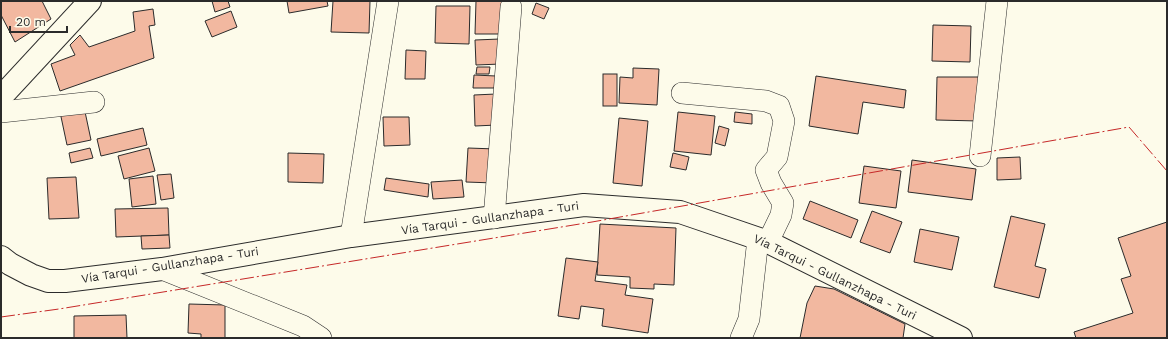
<svg xmlns="http://www.w3.org/2000/svg" width="1168" height="339" viewBox="0 0 1168 339" font-family="'Work Sans',sans-serif">
<style>
.building{fill:#f2b8a0;stroke:#2b2b2b}
.lines{fill:none;stroke-linecap:round;stroke-linejoin:round}
.minor-casing{stroke:#2b2b2b;stroke-width:22}
.major-casing{stroke:#2b2b2b;stroke-width:24}
.minor{stroke:#fdfbea;stroke-width:21}
.major{stroke:#fdfbea;stroke-width:22}
.power{stroke:#c62828;stroke-width:1;stroke-dasharray:14 3 2 3;stroke-linecap:butt}
.labels{text-anchor:middle;dominant-baseline:central;stroke-width:3;stroke-linejoin:round;paint-order:stroke}
.street-label{font-size:12px;fill:#2b2b2b;stroke:#fdfbea}
</style>
<rect width="100%" height="100%" fill="#fdfbea"/>
<!-- building -->
<g class="building">
<path d="M 1,1 L 42,1 L 51,19 L 15,42 L 1,15 Z"/>
<path d="M 212,1 L 228,1 L 230,7 L 215,12 Z"/>
<path d="M 287,1 L 327,1 L 328,6 L 289,13 Z"/>
<path d="M 333,1 L 370,1 L 369,33 L 331,32 Z"/>
<path d="M 476,1 L 508,1 L 507,34 L 475,34 Z"/>
<path d="M 536,3 L 549,8 L 544,19 L 532,14 Z"/>
<path d="M 436,6 L 470,6 L 469,44 L 435,43 Z"/>
<path d="M 153,9 L 155,25 L 149,26 L 154,58 L 60,91 L 51,64 L 75,55 L 70,45 L 80,35 L 89,47 L 135,31 L 133,12 Z"/>
<path d="M 231,11 L 237,27 L 212,37 L 205,21 Z"/>
<path d="M 933,25 L 971,26 L 970,62 L 932,61 Z"/>
<path d="M 500,39 L 501,64 L 476,65 L 475,40 Z"/>
<path d="M 406,50 L 426,51 L 425,79 L 405,79 Z"/>
<path d="M 477,67 L 490,67 L 489,74 L 476,74 Z"/>
<path d="M 633,68 L 659,69 L 657,105 L 619,103 L 620,77 L 633,78 Z"/>
<rect x="603" y="74" width="14" height="32"/>
<path d="M 474,75 L 496,76 L 495,88 L 473,88 Z"/>
<path d="M 816,76 L 906,90 L 904,108 L 863,102 L 858,134 L 809,126 Z"/>
<path d="M 937,77 L 980,77 L 979,121 L 936,120 Z"/>
<path d="M 496,94 L 497,125 L 475,126 L 474,95 Z"/>
<path d="M 84,107 L 91,140 L 67,145 L 60,112 Z"/>
<path d="M 678,112 L 715,116 L 711,155 L 674,151 Z"/>
<path d="M 735,112 L 752,114 L 752,124 L 734,122 Z"/>
<path d="M 383,117 L 409,117 L 410,145 L 384,146 Z"/>
<path d="M 619,118 L 648,121 L 642,186 L 613,183 Z"/>
<path d="M 719,126 L 729,129 L 725,146 L 715,143 Z"/>
<path d="M 143,128 L 147,145 L 101,156 L 97,139 Z"/>
<path d="M 90,148 L 93,158 L 71,163 L 69,153 Z"/>
<path d="M 149,148 L 155,171 L 124,179 L 118,156 Z"/>
<path d="M 468,148 L 496,149 L 494,183 L 466,182 Z"/>
<path d="M 288,153 L 324,154 L 323,183 L 288,182 Z"/>
<path d="M 673,153 L 689,157 L 686,170 L 670,167 Z"/>
<path d="M 1020,157 L 1021,179 L 997,180 L 997,158 Z"/>
<path d="M 912,160 L 976,169 L 972,200 L 908,192 Z"/>
<path d="M 864,166 L 901,171 L 896,208 L 859,203 Z"/>
<path d="M 171,174 L 174,198 L 161,200 L 157,175 Z"/>
<path d="M 153,176 L 156,204 L 132,207 L 129,179 Z"/>
<path d="M 76,177 L 79,218 L 49,219 L 47,178 Z"/>
<path d="M 386,178 L 429,184 L 428,197 L 384,190 Z"/>
<path d="M 462,180 L 464,197 L 433,199 L 431,182 Z"/>
<path d="M 810,201 L 858,220 L 851,238 L 803,219 Z"/>
<path d="M 168,208 L 169,235 L 116,237 L 115,209 Z"/>
<path d="M 872,211 L 902,222 L 890,253 L 860,242 Z"/>
<path d="M 1011,216 L 1045,224 L 1035,266 L 1046,269 L 1039,298 L 994,287 Z"/>
<path d="M 1167,222 L 1167,338 L 1076,338 L 1074,332 L 1133,313 L 1121,279 L 1131,276 L 1118,238 Z"/>
<path d="M 600,224 L 676,228 L 674,285 L 654,284 L 654,289 L 630,288 L 630,277 L 597,275 Z"/>
<path d="M 920,229 L 959,237 L 952,270 L 914,262 Z"/>
<path d="M 169,235 L 170,248 L 142,249 L 141,236 Z"/>
<path d="M 566,258 L 598,262 L 595,281 L 627,285 L 625,295 L 653,299 L 648,333 L 602,326 L 604,309 L 581,306 L 579,319 L 558,316 Z"/>
<path d="M 815,286 L 834,289 L 905,324 L 903,338 L 800,338 L 807,303 Z"/>
<path d="M 189,304 L 225,305 L 225,338 L 201,338 L 201,334 L 188,333 Z"/>
<path d="M 126,315 L 127,338 L 74,338 L 74,316 Z"/>
</g>
<g class="lines">
<defs>
<g id="minor">
<path d="M 682,93 L 766,101 L 779,106 L 784,121 L 777,157 L 766,170 L 771,183 L 783,203 L 781,215 L 768,242"/>
<path d="M 1,112 L 94,102"/>
<path d="M 980,156 L 997,1"/>
<path d="M 494,218 L 511,7"/>
<path d="M 351,236 L 388,1"/>
<path d="M 162,269 L 303,326 L 321,338"/>
<path d="M 741,338 L 749,319 L 758,239"/>
</g>
<g id="major">
<path d="M 1,97 L 90,1"/>
<path d="M 1,257 L 10,264 L 31,275 L 48,281 L 65,281 L 162,269 L 351,236 L 584,205 L 680,212 L 768,242 L 961,338"/>
</g>
</defs>
<!-- minor casing -->
<use href="#minor" class="minor-casing"/>
<!-- major casing -->
<use href="#major" class="major-casing"/>
<!-- minor -->
<use href="#minor" class="minor"/>
<!-- major -->
<use href="#major" class="major"/>
<!-- power -->
<path class="power" d="M 1,317 L 59,309 L 592,222 L 1129,127 L 1167,171"/>
</g>
<g class="labels">
<!-- street labels -->
<g class="street-label">
<text transform="translate(490 218) rotate(-8)">Vía Tarqui - Gullanzhapa - Turi</text>
<text transform="translate(170 265) rotate(-9)">Vía Tarqui - Gullanzhapa - Turi</text>
<text transform="translate(835 277) rotate(26)">Vía Tarqui - Gullanzhapa - Turi</text>
</g>
</g>
<!-- border -->
<rect width="1168" height="339" fill="none" stroke="#2b2b2b" stroke-width="4"/>
<!-- scale -->
<path d="M10 26v6h57v-6" fill="none" stroke="#2b2b2b" stroke-width="2"/>
<text x="16" y="26" font-size="12" fill="#2b2b2b" stroke="#fdfbea" stroke-width="3" paint-order="stroke">20 m</text>
</svg>
